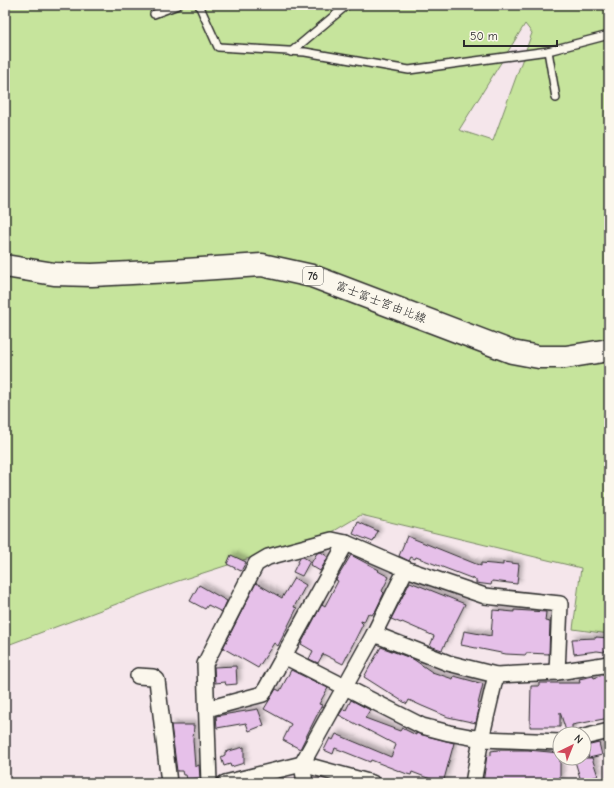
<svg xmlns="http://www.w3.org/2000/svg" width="614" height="788" viewBox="0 0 614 788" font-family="'Comic Neue','Klee One',sans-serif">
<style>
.green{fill:#c6e49c;stroke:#788864;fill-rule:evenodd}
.building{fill:#e6c0e9;stroke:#2b2b2b;filter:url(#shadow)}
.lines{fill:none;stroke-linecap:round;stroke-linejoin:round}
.lane-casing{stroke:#2b2b2b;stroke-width:10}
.street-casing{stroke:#2b2b2b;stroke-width:18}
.primary-casing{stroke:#2b2b2b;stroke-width:25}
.lane{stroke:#fbf7ec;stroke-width:7}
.street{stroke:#fbf7ec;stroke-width:15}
.primary{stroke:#fbf7ec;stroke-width:22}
.labels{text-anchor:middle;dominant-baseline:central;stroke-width:3.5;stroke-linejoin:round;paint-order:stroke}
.shield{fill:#fbf7ec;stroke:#696865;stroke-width:1}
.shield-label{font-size:11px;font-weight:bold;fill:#2b2b2b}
.street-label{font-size:12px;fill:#2b2b2b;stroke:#fbf7ec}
</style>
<defs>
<filter id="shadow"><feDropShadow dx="3.5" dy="-3.5" stdDeviation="2" flood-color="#0004"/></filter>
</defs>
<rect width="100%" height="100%" fill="#f5e6eb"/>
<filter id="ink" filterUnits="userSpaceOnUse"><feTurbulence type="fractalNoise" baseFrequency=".025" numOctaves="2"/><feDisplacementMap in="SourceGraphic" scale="8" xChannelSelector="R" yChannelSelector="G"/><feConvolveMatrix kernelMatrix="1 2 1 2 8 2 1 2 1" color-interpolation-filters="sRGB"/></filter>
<g filter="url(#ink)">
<!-- green -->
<path class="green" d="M 5,5 L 609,5 L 609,634 L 573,629 L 581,568 L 361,515 L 334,531 L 175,582 L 5,646 ZM 525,24 L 532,33 L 493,141 L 459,130 Z"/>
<!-- building -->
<g class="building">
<path d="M 358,522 L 378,531 L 373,542 L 353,534 Z"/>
<path d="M 407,536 L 481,566 L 481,563 L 503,565 L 503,562 L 519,564 L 517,584 L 492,581 L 491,585 L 476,583 L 476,580 L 416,557 L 415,559 L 411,557 L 409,561 L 399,556 Z"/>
<path d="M 321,552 L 328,557 L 320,571 L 310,565 L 317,553 Z"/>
<path d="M 231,555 L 246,562 L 241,571 L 227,564 Z"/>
<path d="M 351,555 L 379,570 L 378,571 L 389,577 L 382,591 L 384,593 L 375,612 L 374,612 L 372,615 L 368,613 L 364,622 L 361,621 L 361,622 L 363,624 L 343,664 L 323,654 L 318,663 L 309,659 L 313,651 L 301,644 L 322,604 L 325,606 L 338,581 L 336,580 Z"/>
<path d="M 303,557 L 310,561 L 302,576 L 293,572 L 300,558 Z"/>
<path d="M 294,578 L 306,585 L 294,607 L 297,608 L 278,646 L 274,643 L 258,668 L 223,648 L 256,583 L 282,598 Z"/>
<path d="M 410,582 L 465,604 L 442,650 L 430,646 L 434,636 L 402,622 L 401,623 L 391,619 Z"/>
<path d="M 199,585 L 227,601 L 222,612 L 208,605 L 205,609 L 190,601 Z"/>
<path d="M 493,610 L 514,612 L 514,610 L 546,612 L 545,621 L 550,622 L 549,654 L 526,653 L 526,655 L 506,654 L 461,645 L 464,631 L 491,636 Z"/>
<path d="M 596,637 L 609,638 L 609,651 L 605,650 L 604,652 L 597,651 L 574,654 L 572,639 L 596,638 Z"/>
<path d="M 381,647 L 413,659 L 432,672 L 453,679 L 454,676 L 483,684 L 477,708 L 479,709 L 476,723 L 448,717 L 422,706 L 409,700 L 407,704 L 394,696 L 364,677 Z"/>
<path d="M 236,666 L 237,684 L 226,685 L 225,682 L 215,683 L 214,667 Z"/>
<path d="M 291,670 L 328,688 L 319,704 L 322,705 L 300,749 L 283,740 L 291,724 L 264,709 L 276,689 L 280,691 Z"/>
<path d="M 609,673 L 609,718 L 572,725 L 572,734 L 567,734 L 560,712 L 560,727 L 530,727 L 531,686 L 539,686 L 539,683 L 580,683 L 579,679 L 593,676 L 594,678 Z"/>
<path d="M 351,700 L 370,710 L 365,718 L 400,731 L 402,728 L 416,735 L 416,733 L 454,743 L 443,783 L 425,777 L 412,772 L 411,775 L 407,774 L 371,760 L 370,762 L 335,748 L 333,754 L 324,750 L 330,738 L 333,740 L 336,734 L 391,757 L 396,745 L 339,715 L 343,709 L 346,710 Z"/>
<path d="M 258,709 L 264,725 L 249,731 L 246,723 L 217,728 L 216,716 Z"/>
<path d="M 171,725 L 194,725 L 193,740 L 195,767 L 199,765 L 200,778 L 187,779 L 186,775 L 183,775 L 182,771 L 177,771 Z"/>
<path d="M 599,743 L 602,755 L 589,758 L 586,746 Z"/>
<path d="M 244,747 L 244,763 L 231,767 L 230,764 L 224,766 L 221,757 L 225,755 L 225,752 Z"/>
<path d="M 498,750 L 528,750 L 560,753 L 560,783 L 483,783 L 487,755 L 491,756 L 491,751 Z"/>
<path d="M 574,758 L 592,758 L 598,776 L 581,781 Z"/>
</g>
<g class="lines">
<defs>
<g id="lane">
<path d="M 199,5 L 218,47 L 305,52 L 409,70 L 548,51 L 609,35"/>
<path d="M 154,14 L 178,5"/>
<path d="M 548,51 L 556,98"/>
<path d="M 291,52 L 347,5"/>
</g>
<g id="street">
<path d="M 374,634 L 448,663 L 496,675 L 557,672"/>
<path d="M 284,656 L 422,726 L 449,733 L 481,739 L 560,742"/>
<path d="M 138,676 L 153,677 L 157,680 L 169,783"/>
<path d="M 207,709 L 263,694 L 346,543"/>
<path d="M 584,737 L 609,731"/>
<path d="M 209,783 L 205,664 L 256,564 L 268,557 L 332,540 L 346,543 L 406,569 L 485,596 L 560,604 L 557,672 L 603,665 L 609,663"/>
<path d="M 225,783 L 302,764 L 372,783"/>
<path d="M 305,783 L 302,764 L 374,634 L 406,569"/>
<path d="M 473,783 L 481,739 L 496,675"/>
</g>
<path id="primary" d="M 5,266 L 54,274 L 92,275 L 171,271 L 262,265 L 312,276 L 512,352 L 539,357 L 566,357 L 609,350"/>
</defs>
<!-- lane casing -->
<use href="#lane" class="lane-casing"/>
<!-- street casing -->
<use href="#street" class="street-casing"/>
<!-- primary casing -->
<use href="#primary" class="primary-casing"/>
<!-- lane -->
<use href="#lane" class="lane"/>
<!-- street -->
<use href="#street" class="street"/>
<!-- primary -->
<use href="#primary" class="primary"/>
</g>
</g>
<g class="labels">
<!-- shield labels -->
<rect class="shield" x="303" y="267" width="20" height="18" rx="3"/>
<g class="shield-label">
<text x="313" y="276">76</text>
</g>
<!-- street labels -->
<g class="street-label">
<text transform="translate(381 302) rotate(21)">富士富士宮由比線</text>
</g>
</g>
<!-- margin -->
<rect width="614" height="788" fill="none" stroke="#fbf7ec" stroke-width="20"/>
<rect x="10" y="10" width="594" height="768" fill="none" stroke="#2b2b2b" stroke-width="1.5" filter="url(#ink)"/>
<!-- north arrow -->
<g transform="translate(572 746) rotate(43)"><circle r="19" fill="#fbf7ec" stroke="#a8a59f"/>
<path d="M0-3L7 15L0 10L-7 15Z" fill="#d1495b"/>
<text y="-6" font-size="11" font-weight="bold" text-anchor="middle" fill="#2b2b2b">N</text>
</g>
<!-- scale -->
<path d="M464 40v6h93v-6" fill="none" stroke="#2b2b2b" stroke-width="2"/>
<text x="470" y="40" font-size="12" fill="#2b2b2b" stroke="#fbf7ec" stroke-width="3" paint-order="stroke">50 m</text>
</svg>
